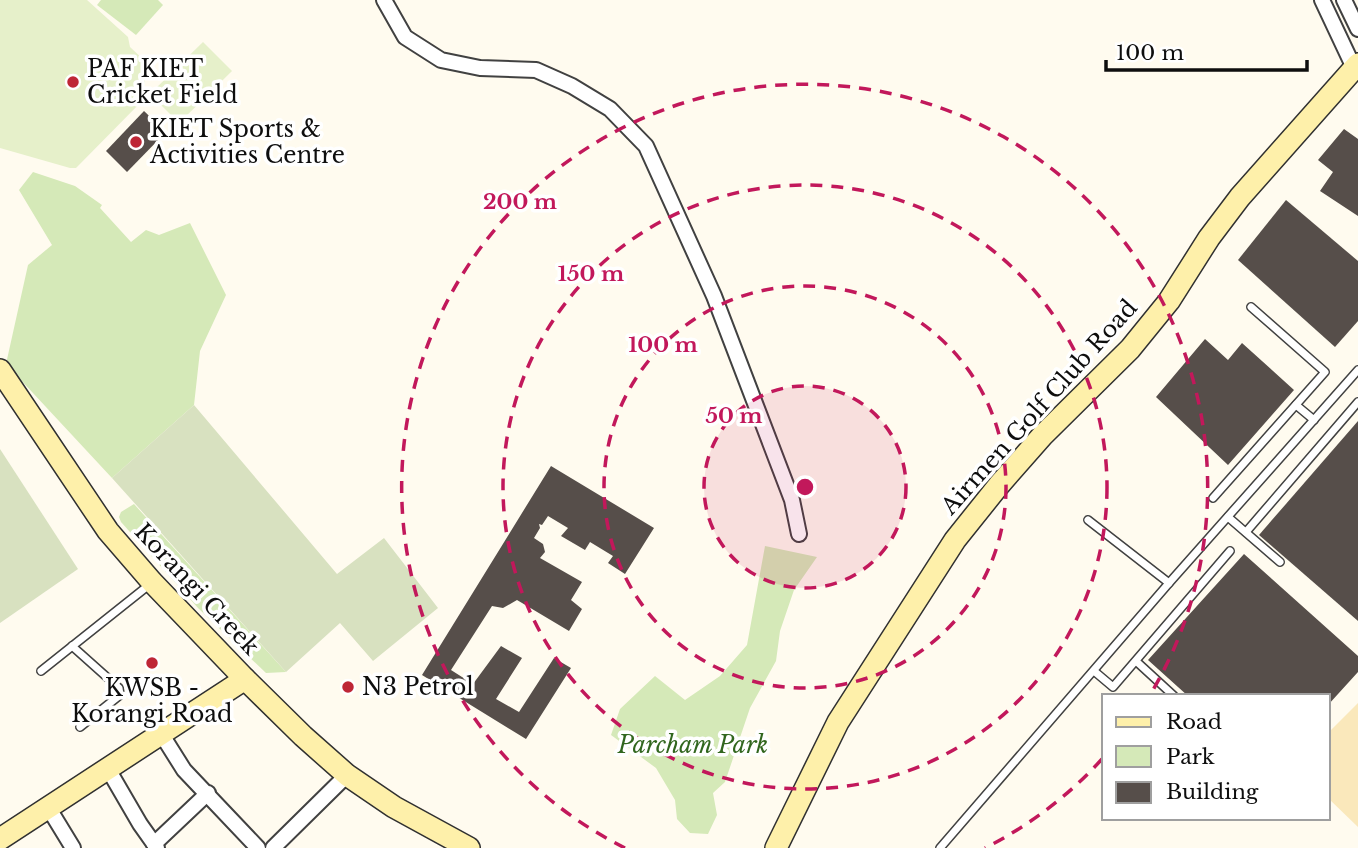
<svg xmlns="http://www.w3.org/2000/svg" width="1358" height="848" viewBox="0 0 1358 848" font-family="'Libre Baskerville',serif">
<style>
.green{fill:#d5e9b8}
.sand{fill:#fae8bb}
.cemetery{fill:#d8e1c0}
.pitch{fill:#e6f0ca}
.building{fill:#564e4a}
.lines{fill:none;stroke-linecap:round;stroke-linejoin:round}
.lane-casing{stroke:#414141;stroke-width:10}
.street-casing{stroke:#414141;stroke-width:18}
.secondary-casing{stroke:#303030;stroke-width:24}
.lane{stroke:#fff;stroke-width:7}
.street{stroke:#fff;stroke-width:14}
.secondary{stroke:#fef0aa;stroke-width:21}
.ring{fill:none;stroke:#c2185b;stroke-width:3.5;stroke-dasharray:12 9}
.poi-dot{fill:#be2636;stroke:#fff;stroke-width:2.5}
.labels{text-anchor:middle;dominant-baseline:central;stroke-width:7;stroke-linejoin:round;paint-order:stroke}
.poi-label{font-size:23px;fill:#0e0e0e;stroke:#fff;text-anchor:start}
.street-label{font-size:23px;fill:#0e0e0e;stroke:#fff}
.park-label{font-size:23px;font-style:italic;fill:#31661e;stroke:#fff}
.centre{fill:#c2185b;stroke:#fff;stroke-width:3.5}
.ring-label{font-size:21px;text-anchor:middle;font-weight:bold;fill:#c2185b;stroke:#fff;stroke-width:7;stroke-linejoin:round;paint-order:stroke}
</style>
<rect width="100%" height="100%" fill="#fffbef"/>
<!-- green -->
<g class="green">
<path d="M 101,0 L 158,0 L 163,5 L 136,35 L 97,5 Z"/>
<path d="M 33,172 L 75,186 L 102,205 L 100,208 L 131,242 L 146,230 L 159,235 L 190,223 L 226,295 L 200,351 L 194,405 L 112,478 L 6,364 L 28,265 L 52,245 L 19,190 Z"/>
<path d="M 134,504 L 286,672 L 266,673 L 198,608 L 121,522 L 119,517 L 121,512 Z"/>
<path d="M 765,546 L 817,557 L 794,590 L 780,631 L 776,661 L 750,708 L 725,782 L 713,793 L 717,815 L 708,834 L 690,833 L 677,819 L 675,800 L 656,768 L 611,735 L 620,709 L 655,676 L 685,700 L 720,676 L 747,645 Z"/>
</g>
<!-- sand -->
<path class="sand" d="M 1358,703 L 1358,827 L 1328,798 L 1328,733 Z"/>
<!-- cemetery -->
<g class="cemetery">
<path d="M 194,405 L 337,574 L 384,538 L 438,608 L 373,661 L 340,623 L 286,672 L 112,478 Z"/>
<path d="M 0,449 L 78,569 L 0,623 Z"/>
</g>
<!-- pitch -->
<g class="pitch">
<path d="M 0,0 L 87,0 L 128,37 L 130,47 L 147,63 L 143,100 L 76,168 L 70,168 L 0,148 Z"/>
<path d="M 203,42 L 232,71 L 179,123 L 150,94 Z"/>
</g>
<!-- building -->
<g class="building">
<path d="M 144,111 L 166,132 L 127,172 L 106,151 Z"/>
<path d="M 1344,129 L 1358,139 L 1358,216 L 1320,191 L 1333,172 L 1318,160 Z"/>
<path d="M 1286,200 L 1358,261 L 1358,321 L 1335,347 L 1238,260 Z"/>
<path d="M 1205,339 L 1228,360 L 1242,343 L 1294,390 L 1228,465 L 1156,397 Z"/>
<path d="M 1358,421 L 1358,621 L 1259,535 Z"/>
<path d="M 551,466 L 654,528 L 625,574 L 608,563 L 613,556 L 590,542 L 585,550 L 561,536 L 568,528 L 548,516 L 542,525 L 539,524 L 540,528 L 534,538 L 543,544 L 545,552 L 540,558 L 582,582 L 571,600 L 582,609 L 569,631 L 517,600 L 503,608 L 492,606 L 451,670 L 473,684 L 501,646 L 522,658 L 496,699 L 519,712 L 554,658 L 571,668 L 526,739 L 422,675 Z"/>
<path d="M 1244,554 L 1358,656 L 1358,672 L 1328,705 L 1328,696 L 1188,696 L 1148,660 Z"/>
</g>
<g class="lines">
<defs>
<g id="lane">
<path d="M 1296,405 L 1314,420"/>
<path d="M 1213,498 L 1325,372 L 1251,307"/>
<path d="M 1228,517 L 1280,562"/>
<path d="M 1088,520 L 1169,583"/>
<path d="M 1246,532 L 1358,402"/>
<path d="M 72,646 L 119,688 L 120,695 L 80,727"/>
<path d="M 1137,662 L 1174,696"/>
<path d="M 41,671 L 149,585"/>
<path d="M 1094,671 L 1113,687 L 1230,551"/>
<path d="M 940,848 L 1169,583 L 1358,370"/>
</g>
<g id="street">
<path d="M 384,0 L 405,37 L 441,60 L 480,68 L 536,70 L 572,86 L 610,109 L 646,146 L 714,296 L 792,500 L 799,534"/>
<path d="M 1322,0 L 1354,68"/>
<path d="M 1344,0 L 1358,29"/>
<path d="M 162,735 L 184,770 L 258,848"/>
<path d="M 108,769 L 140,824 L 157,848"/>
<path d="M 48,807 L 73,848"/>
<path d="M 154,844 L 208,793"/>
<path d="M 273,848 L 347,775"/>
</g>
<g id="secondary">
<path d="M 0,370 L 108,531 L 152,582 L 245,679 L 303,736 L 347,775 L 394,807 L 469,848"/>
<path d="M 0,839 L 245,679"/>
<path d="M 776,848 L 838,722 L 955,540 L 999,485 L 1042,436 L 1130,349 L 1169,301 L 1209,238 L 1240,197 L 1358,64"/>
</g>
</defs>
<!-- lane casing -->
<use href="#lane" class="lane-casing"/>
<!-- street casing -->
<use href="#street" class="street-casing"/>
<!-- secondary casing -->
<use href="#secondary" class="secondary-casing"/>
<!-- lane -->
<use href="#lane" class="lane"/>
<!-- street -->
<use href="#street" class="street"/>
<!-- secondary -->
<use href="#secondary" class="secondary"/>
</g>
<!-- distance rings -->
<circle cx="805" cy="487" r="101" fill="#c2185b" fill-opacity=".12"/>
<g class="ring">
<circle cx="805" cy="487" r="101"/>
<circle cx="805" cy="487" r="201"/>
<circle cx="805" cy="487" r="302"/>
<path d="M1102 759A403 403 0 0 1 985 848M625 848A403 403 0 1 1 1150 695"/>
</g>
<!-- markers -->
<g class="poi-dot">
<circle cx="73" cy="82" r="7"/>
<circle cx="136" cy="142" r="7"/>
<circle cx="152" cy="663" r="7"/>
<circle cx="348" cy="687" r="7"/>
</g>
<g class="labels">
<!-- poi labels -->
<g class="poi-label">
<text x="87" y="69">PAF KIET<tspan x="87" dy="26">Cricket Field</tspan></text>
<text x="150" y="129">KIET Sports &amp;<tspan x="150" dy="26">Activities Centre</tspan></text>
<text x="362" y="687">N3 Petrol</text>
<text x="152" y="688" text-anchor="middle">KWSB -<tspan x="152" dy="26">Korangi Road</tspan></text>
</g>
<!-- street labels -->
<g class="street-label">
<text transform="translate(1039 407) rotate(-48)">Airmen Golf Club Road</text>
<text transform="translate(197 589) rotate(47)">Korangi Creek</text>
</g>
<!-- park labels -->
<g class="park-label">
<text x="693" y="745">Parcham Park</text>
</g>
</g>
<circle cx="805" cy="487" r="10" class="centre"/>
<g class="ring-label">
<text x="520" y="209">200 m</text>
<text x="591" y="281">150 m</text>
<text x="663" y="352">100 m</text>
<text x="734" y="423">50 m</text>
</g>
<!-- legend -->
<rect x="1102" y="694" width="228" height="126" fill="#ffffff" stroke="#9f9f9f" stroke-width="2"/>
<rect x="1116" y="717" width="35" height="10" fill="#fef0aa" stroke="#9f9f9f" stroke-width="2"/>
<text x="1166" y="729" font-size="21" fill="#0e0e0e">Road</text>
<rect x="1116" y="746" width="35" height="21" fill="#d5e9b8" stroke="#9f9f9f" stroke-width="2"/>
<text x="1166" y="764" font-size="21" fill="#0e0e0e">Park</text>
<rect x="1116" y="782" width="35" height="21" fill="#564e4a" stroke="#9f9f9f" stroke-width="2"/>
<text x="1166" y="799" font-size="21" fill="#0e0e0e">Building</text>
<!-- scale -->
<path d="M1106 60v10h201v-10" fill="none" stroke="#0e0e0e" stroke-width="3.5"/>
<text x="1116" y="60" font-size="21" fill="#0e0e0e" stroke="#ffffff" stroke-width="5" paint-order="stroke">100 m</text>
</svg>
